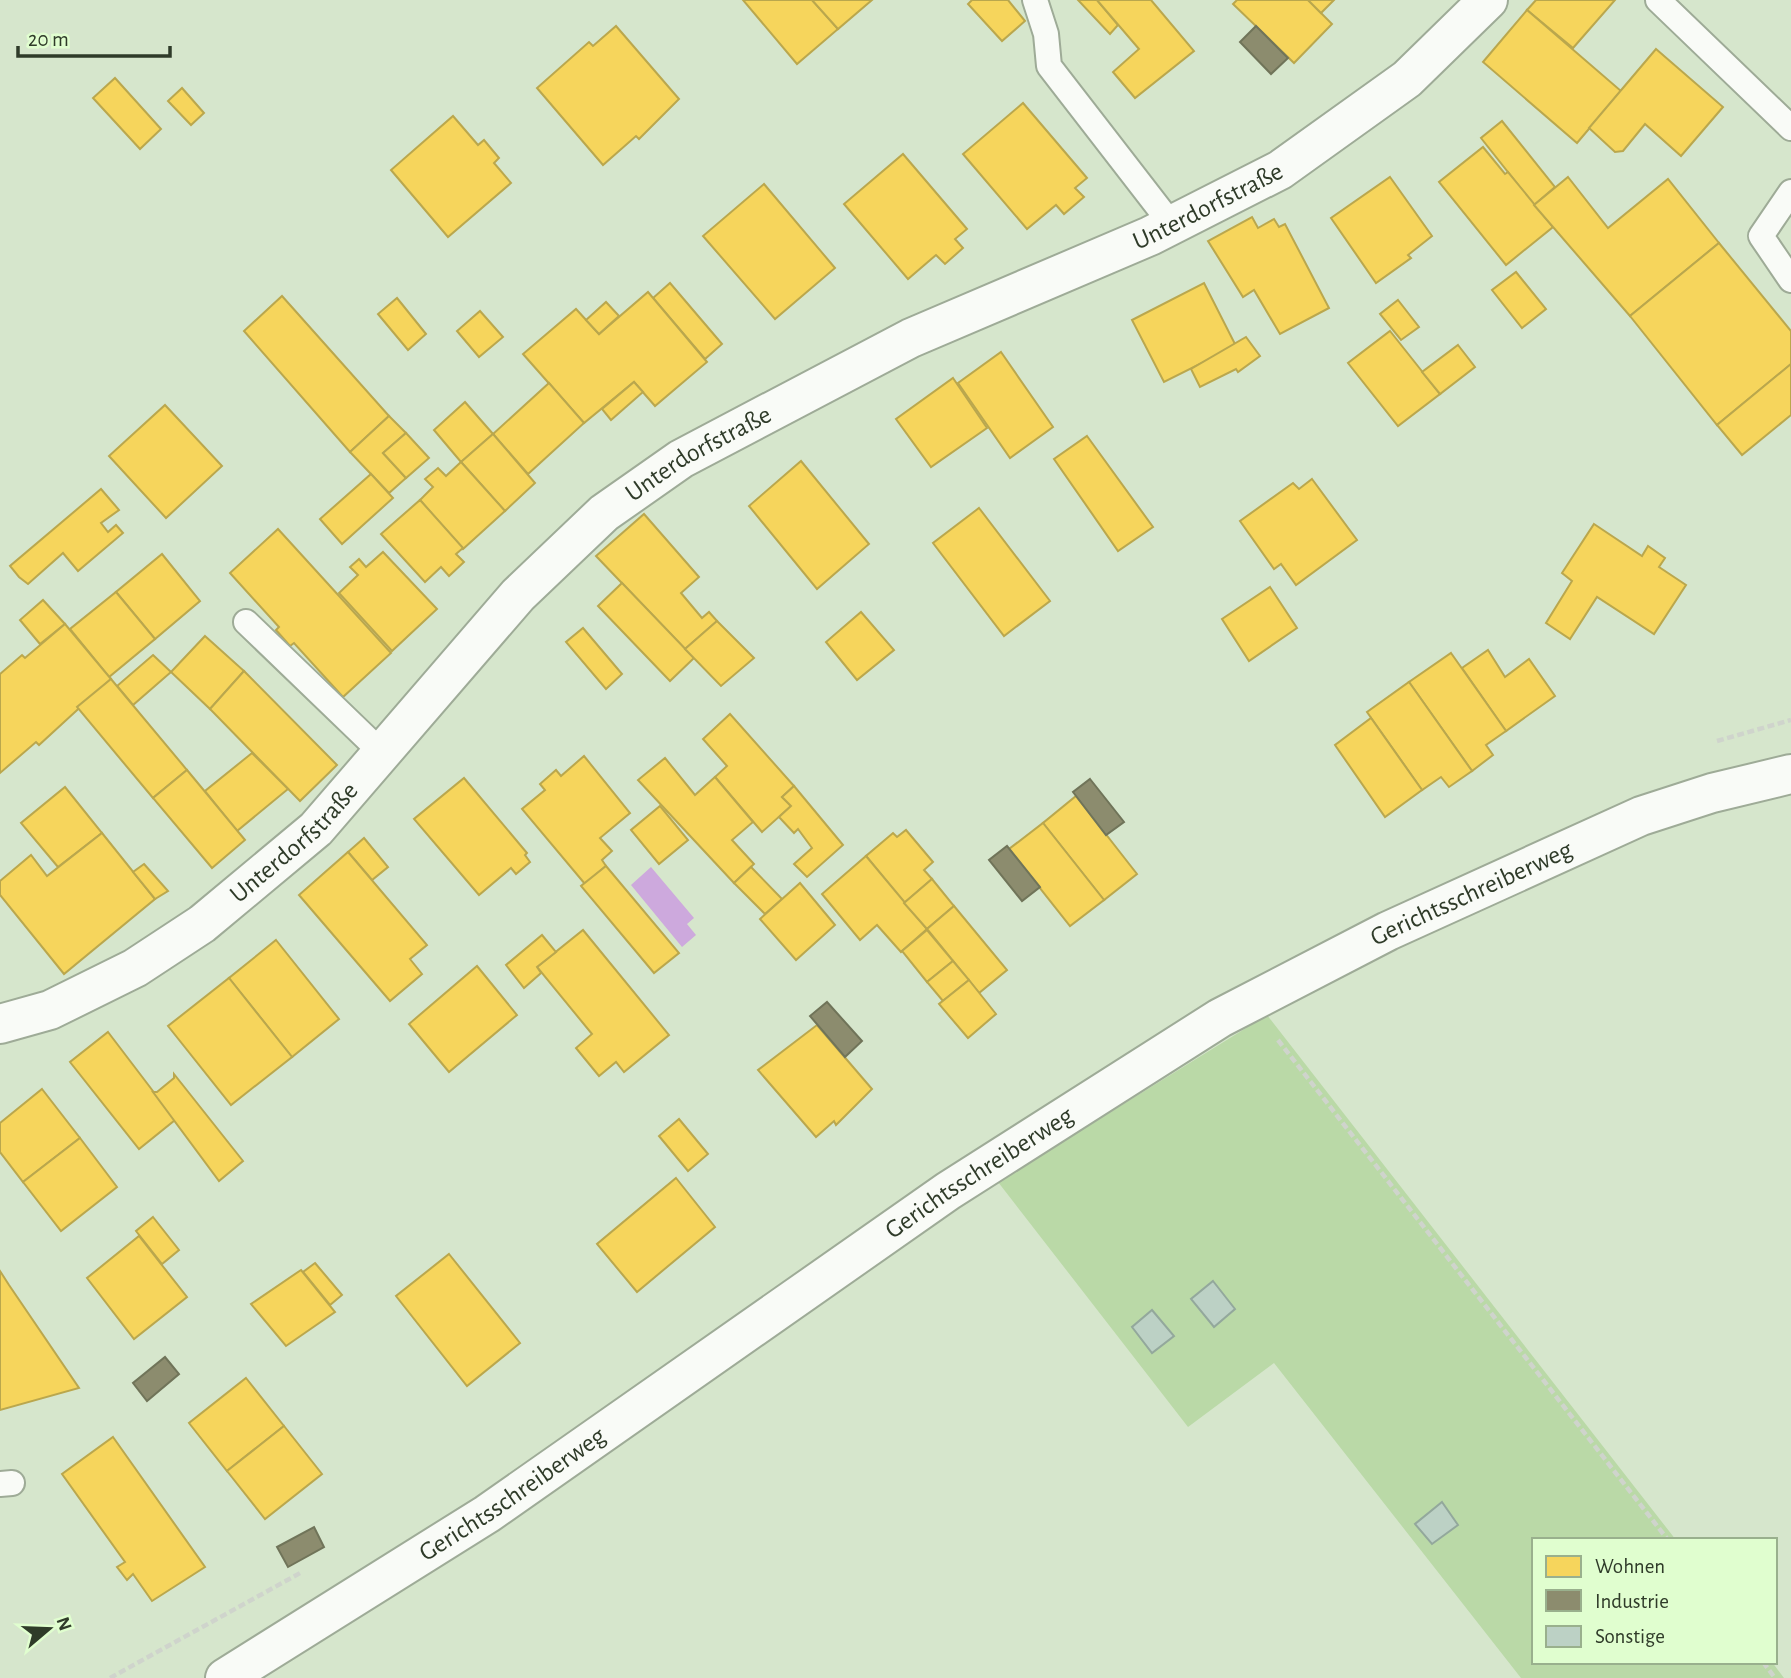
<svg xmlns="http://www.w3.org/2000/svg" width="1791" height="1678" viewBox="0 0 1791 1678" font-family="'Alegreya Sans',sans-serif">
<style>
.green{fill:#bad9a7}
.water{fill:#cda9dd}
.homes{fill:#f6d55c;stroke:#baa74d;stroke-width:2}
.industry{fill:#8c8c6e;stroke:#707459;stroke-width:2}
.building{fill:#bcd1c5;stroke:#93a89c;stroke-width:2}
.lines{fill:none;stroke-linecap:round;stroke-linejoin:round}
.service-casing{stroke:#9eab97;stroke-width:28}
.minor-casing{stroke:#9eab97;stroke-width:42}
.tertiary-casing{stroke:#9eab97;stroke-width:42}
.path{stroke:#cfd4cc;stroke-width:4.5;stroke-dasharray:7 3.5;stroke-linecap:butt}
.service{stroke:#f9fbf7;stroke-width:24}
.minor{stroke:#f9fbf7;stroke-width:38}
.tertiary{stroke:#f9fbf7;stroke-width:38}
.labels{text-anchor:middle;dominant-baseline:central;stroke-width:7;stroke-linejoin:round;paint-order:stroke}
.street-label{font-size:26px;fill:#2f3b29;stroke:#e0fecf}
</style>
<rect width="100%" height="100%" fill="#d6e6cc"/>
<!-- green -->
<path class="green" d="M 1267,1015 L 1676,1540 L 1534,1540 L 1534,1662 L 1772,1662 L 1784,1678 L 1521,1678 L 1274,1363 L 1188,1427 L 998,1182 Z"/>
<!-- water -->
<path class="water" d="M 651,867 L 694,918 L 687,924 L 696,935 L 682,947 L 631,885 Z"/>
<!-- homes -->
<g class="homes">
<path d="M 743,0 L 812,0 L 838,29 L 797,64 Z"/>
<path d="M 812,0 L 872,0 L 838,29 Z"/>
<path d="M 972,0 L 1008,0 L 1025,21 L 1002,41 L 968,4 Z"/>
<path d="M 1078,0 L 1097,0 L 1118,25 L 1110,34 Z"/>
<path d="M 1097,0 L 1151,0 L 1194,51 L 1135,98 L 1113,72 L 1139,49 Z"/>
<path d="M 1237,0 L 1308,0 L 1332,24 L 1294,63 L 1233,4 Z"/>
<path d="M 1308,0 L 1334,0 L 1321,13 Z"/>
<path d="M 1536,0 L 1615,0 L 1573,48 L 1527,10 Z"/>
<path d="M 1527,10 L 1621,91 L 1577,143 L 1483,62 Z"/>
<path d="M 616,26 L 679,99 L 639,139 L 636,136 L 603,165 L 537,88 L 589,42 L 593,46 Z"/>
<path d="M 1656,49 L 1723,107 L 1681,156 L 1645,124 L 1623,151 L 1615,152 L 1589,128 Z"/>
<path d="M 115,78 L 161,129 L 140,149 L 93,98 Z"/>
<path d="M 182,88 L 204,113 L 191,125 L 168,101 Z"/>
<path d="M 1023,103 L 1087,178 L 1075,188 L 1084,197 L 1064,214 L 1056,205 L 1027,229 L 963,154 Z"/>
<path d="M 453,116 L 478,145 L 484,140 L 499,158 L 494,163 L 511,183 L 448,237 L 391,170 Z"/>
<path d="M 1502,121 L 1555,187 L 1534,205 L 1481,138 Z"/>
<path d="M 1483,147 L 1505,174 L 1508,172 L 1553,227 L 1506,265 L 1439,182 Z"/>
<path d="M 903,154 L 967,229 L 955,239 L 963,248 L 945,264 L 936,255 L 908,279 L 844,204 Z"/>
<path d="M 1390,177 L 1432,236 L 1408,255 L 1411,258 L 1376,283 L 1331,218 Z"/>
<path d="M 1568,177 L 1608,228 L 1668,179 L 1719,243 L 1630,316 L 1534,205 Z"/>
<path d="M 764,184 L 835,268 L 775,319 L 703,236 Z"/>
<path d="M 1252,217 L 1258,228 L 1274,219 L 1279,227 L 1285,224 L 1329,308 L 1280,334 L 1254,290 L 1243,297 L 1208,241 Z"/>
<path d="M 1719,243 L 1791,331 L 1791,364 L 1717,425 L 1630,316 Z"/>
<path d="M 1516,272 L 1546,309 L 1522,328 L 1492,290 Z"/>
<path d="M 670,283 L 722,344 L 705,359 L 653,298 Z"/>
<path d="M 1204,283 L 1236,346 L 1164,382 L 1132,320 Z"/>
<path d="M 648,292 L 707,362 L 655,406 L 634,382 L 584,423 L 523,354 L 576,309 L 599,334 Z"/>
<path d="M 282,296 L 389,416 L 350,452 L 244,331 Z"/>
<path d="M 397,298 L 426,334 L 408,350 L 378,314 Z"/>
<path d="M 1398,300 L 1419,327 L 1401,340 L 1380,314 Z"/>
<path d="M 606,302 L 619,316 L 599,334 L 586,320 Z"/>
<path d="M 480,311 L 503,337 L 479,357 L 457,331 Z"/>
<path d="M 1390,331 L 1440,394 L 1398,426 L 1348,363 Z"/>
<path d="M 1246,337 L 1260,356 L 1238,372 L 1236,369 L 1200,387 L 1191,369 Z"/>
<path d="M 1458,345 L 1475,367 L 1440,394 L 1422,372 Z"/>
<path d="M 1001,352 L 1053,427 L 1010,458 L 958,383 Z"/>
<path d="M 1791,364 L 1791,415 L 1742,455 L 1717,425 Z"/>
<path d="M 953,378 L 987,428 L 931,467 L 896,419 Z"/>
<path d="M 634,382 L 643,392 L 611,420 L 602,409 Z"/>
<path d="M 549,383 L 584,423 L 528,474 L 493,434 Z"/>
<path d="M 465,402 L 493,434 L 461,462 L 434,430 Z"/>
<path d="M 165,405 L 222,466 L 166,518 L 109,456 Z"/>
<path d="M 389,416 L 406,433 L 383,453 L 406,478 L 389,493 L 350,452 Z"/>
<path d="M 406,433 L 429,458 L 406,478 L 383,453 Z"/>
<path d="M 493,434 L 535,483 L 505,511 L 461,462 Z"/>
<path d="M 1087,436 L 1153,527 L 1118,551 L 1054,459 Z"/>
<path d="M 801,461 L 869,544 L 817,589 L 749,506 Z"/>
<path d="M 461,462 L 505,511 L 463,549 L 420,500 L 433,487 L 425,479 L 438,468 L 446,476 Z"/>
<path d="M 371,474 L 393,498 L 342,544 L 320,519 Z"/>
<path d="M 1312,479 L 1357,540 L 1296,585 L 1281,564 L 1274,569 L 1240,521 L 1293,483 L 1299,489 Z"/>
<path d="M 101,489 L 119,510 L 101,523 L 108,532 L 116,525 L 123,533 L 78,571 L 63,553 L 28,584 L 19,577 L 10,566 Z"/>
<path d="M 420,500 L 463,548 L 456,554 L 464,562 L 449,576 L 441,567 L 425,582 L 381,534 Z"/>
<path d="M 979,508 L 1050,601 L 1004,636 L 933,543 Z"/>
<path d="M 644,514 L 699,577 L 681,593 L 702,618 L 709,612 L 717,621 L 685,649 L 596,556 Z"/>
<path d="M 1594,524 L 1642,556 L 1648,546 L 1665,558 L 1659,567 L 1686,585 L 1654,634 L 1597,597 L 1570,639 L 1546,623 L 1572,581 L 1562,573 Z"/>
<path d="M 278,529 L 391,653 L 343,697 L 294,643 L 290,646 L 276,630 L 279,627 L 230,573 Z"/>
<path d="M 383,552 L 437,609 L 392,651 L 339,593 L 358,575 L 350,567 L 359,559 L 366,567 Z"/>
<path d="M 162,554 L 200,601 L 155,639 L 116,592 Z"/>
<path d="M 622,583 L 694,658 L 670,681 L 598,606 Z"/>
<path d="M 1270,587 L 1297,628 L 1249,661 L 1222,619 Z"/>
<path d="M 116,592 L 155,639 L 109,677 L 70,629 Z"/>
<path d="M 43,600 L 65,624 L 40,644 L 20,620 Z"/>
<path d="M 861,612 L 894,650 L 857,680 L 826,642 Z"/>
<path d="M 717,621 L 754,658 L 721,686 L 685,649 Z"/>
<path d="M 65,624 L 111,679 L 39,745 L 36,742 L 0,773 L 0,674 L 22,655 L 25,658 Z"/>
<path d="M 583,628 L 622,674 L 606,689 L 566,642 Z"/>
<path d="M 205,636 L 244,671 L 210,709 L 171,672 Z"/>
<path d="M 1488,650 L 1505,677 L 1529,659 L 1555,696 L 1506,731 L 1462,668 Z"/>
<path d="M 1451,653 L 1506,731 L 1486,745 L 1493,755 L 1472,771 L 1409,682 Z"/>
<path d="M 153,655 L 171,672 L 133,705 L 117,686 Z"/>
<path d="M 244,671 L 337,765 L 300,801 L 210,709 Z"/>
<path d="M 111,679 L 187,770 L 153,798 L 77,707 Z"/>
<path d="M 1409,682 L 1472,771 L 1449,787 L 1441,777 L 1422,790 L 1367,712 Z"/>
<path d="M 730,714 L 794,786 L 782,797 L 791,806 L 762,832 L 715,777 L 727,766 L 703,739 Z"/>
<path d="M 1371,718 L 1422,790 L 1385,817 L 1335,745 Z"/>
<path d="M 252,753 L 288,789 L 237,831 L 205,791 Z"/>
<path d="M 584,756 L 630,813 L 600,838 L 612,851 L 602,860 L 606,866 L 585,884 L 522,809 L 545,790 L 540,784 L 556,770 L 561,776 Z"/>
<path d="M 665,758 L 695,795 L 715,777 L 753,822 L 732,840 L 754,864 L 734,883 L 638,780 Z"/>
<path d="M 187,770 L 245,840 L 212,868 L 153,798 Z"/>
<path d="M 464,778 L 527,853 L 525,855 L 530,862 L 516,874 L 511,868 L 479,895 L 414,819 Z"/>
<path d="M 794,786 L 843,845 L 807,877 L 794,864 L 812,848 L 798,829 L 794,833 L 779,817 L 791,806 L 782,797 Z"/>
<path d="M 65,787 L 102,833 L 58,867 L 21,823 Z"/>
<path d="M 1076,796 L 1137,874 L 1104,900 L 1043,823 Z"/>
<path d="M 660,806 L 688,840 L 659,864 L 631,830 Z"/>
<path d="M 1043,823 L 1104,900 L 1070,926 L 1009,849 Z"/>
<path d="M 906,830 L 933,862 L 924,870 L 932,879 L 904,903 L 866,856 L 893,833 L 897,837 Z"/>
<path d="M 102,833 L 155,899 L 64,974 L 0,895 L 0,881 L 31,855 L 47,876 Z"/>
<path d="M 364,838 L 388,867 L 372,880 L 348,852 Z"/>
<path d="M 348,852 L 427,945 L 410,959 L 422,974 L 390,1001 L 299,895 Z"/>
<path d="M 866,856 L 927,929 L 901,952 L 877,925 L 860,940 L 822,894 Z"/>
<path d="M 144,864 L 168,891 L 155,899 L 133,872 Z"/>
<path d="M 606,866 L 679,953 L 654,973 L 581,886 Z"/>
<path d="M 751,867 L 782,899 L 765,914 L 734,883 Z"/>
<path d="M 932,879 L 954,906 L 927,929 L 904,903 Z"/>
<path d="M 800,883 L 835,925 L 796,960 L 760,919 Z"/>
<path d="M 954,906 L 1007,970 L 979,993 L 927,929 Z"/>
<path d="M 583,930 L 669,1035 L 624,1072 L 616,1062 L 599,1076 L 576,1048 L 592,1034 L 537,967 Z"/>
<path d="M 927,930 L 953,961 L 927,982 L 902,951 Z"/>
<path d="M 542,935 L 556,952 L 537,967 L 541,973 L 524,988 L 506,965 Z"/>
<path d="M 276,940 L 339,1019 L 292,1057 L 229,978 Z"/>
<path d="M 953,961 L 969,980 L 943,1001 L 927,982 Z"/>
<path d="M 477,966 L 517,1015 L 449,1072 L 409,1024 Z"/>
<path d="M 229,978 L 292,1057 L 231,1105 L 168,1026 Z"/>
<path d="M 969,980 L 996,1014 L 968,1038 L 939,1004 Z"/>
<path d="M 817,1025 L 872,1089 L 836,1125 L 834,1121 L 816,1137 L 758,1070 Z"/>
<path d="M 108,1032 L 175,1120 L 139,1149 L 70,1062 Z"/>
<path d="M 174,1074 L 243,1161 L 219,1181 L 153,1092 L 157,1092 L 174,1078 Z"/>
<path d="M 42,1089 L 80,1138 L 23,1182 L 0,1152 L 0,1123 Z"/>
<path d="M 679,1119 L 708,1154 L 688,1171 L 659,1136 Z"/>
<path d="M 80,1138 L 117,1187 L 61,1231 L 23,1182 Z"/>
<path d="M 676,1178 L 715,1227 L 637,1292 L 597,1244 Z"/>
<path d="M 153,1217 L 179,1250 L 162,1264 L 136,1231 Z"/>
<path d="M 139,1236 L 187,1297 L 134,1339 L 87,1278 Z"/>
<path d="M 449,1254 L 520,1343 L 467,1386 L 396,1296 Z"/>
<path d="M 315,1263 L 342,1295 L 330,1305 L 303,1272 Z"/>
<path d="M 301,1270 L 335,1312 L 286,1346 L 251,1304 Z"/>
<path d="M 0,1271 L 9,1285 L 79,1388 L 0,1410 Z"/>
<path d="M 246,1378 L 284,1426 L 227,1471 L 189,1423 Z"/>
<path d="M 284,1426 L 322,1474 L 265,1519 L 227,1471 Z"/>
<path d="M 113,1437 L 205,1567 L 152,1601 L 133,1574 L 127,1580 L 117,1567 L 125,1562 L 62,1474 Z"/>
</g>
<!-- industry -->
<g class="industry">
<path d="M 1256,26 L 1288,58 L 1271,74 L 1240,42 Z"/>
<path d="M 1090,779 L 1124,822 L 1106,835 L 1073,792 Z"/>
<path d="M 1007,846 L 1040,887 L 1022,901 L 989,860 Z"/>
<path d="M 827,1002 L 862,1041 L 845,1057 L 810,1016 Z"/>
<path d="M 165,1357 L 179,1374 L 147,1401 L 133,1383 Z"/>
<path d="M 314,1527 L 324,1547 L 288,1567 L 277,1547 Z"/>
</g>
<!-- building -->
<g class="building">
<path d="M 1213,1281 L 1235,1309 L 1214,1327 L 1191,1299 Z"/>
<path d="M 1152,1310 L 1174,1336 L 1152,1353 L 1132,1327 Z"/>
<path d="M 1442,1502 L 1458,1525 L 1432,1544 L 1415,1524 Z"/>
</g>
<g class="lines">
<defs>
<g id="service">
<path d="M 1035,0 L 1046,34 L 1049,66 L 1172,225"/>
<path d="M 1658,0 L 1791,128"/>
<path d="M 1791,192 L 1761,236 L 1791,280"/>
<path d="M 246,622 L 382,753"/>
<path d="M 0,1484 L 12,1483"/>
</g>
<g id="minor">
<path id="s1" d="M 0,1024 L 50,1010 L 135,968 L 202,924 L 316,829 L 518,595 L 604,513 L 681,459 L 911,338 L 1150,236 L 1280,170 L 1407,79 L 1488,0"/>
</g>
<g id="tertiary">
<path id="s2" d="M 225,1678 L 487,1514 L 948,1191 L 1220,1018 L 1388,931 L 1641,816 L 1712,793 L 1791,774"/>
</g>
</defs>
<!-- service casing -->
<use href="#service" class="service-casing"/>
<!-- minor casing -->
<use href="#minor" class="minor-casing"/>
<!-- tertiary casing -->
<use href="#tertiary" class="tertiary-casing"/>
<!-- path -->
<g class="path">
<path d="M 1717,741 L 1791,720"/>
<path d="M 1278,1040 L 1668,1540"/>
<path d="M 1763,1662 L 1775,1678"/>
<path d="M 110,1678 L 302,1572"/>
</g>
<!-- service -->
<use href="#service" class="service"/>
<!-- minor -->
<use href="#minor" class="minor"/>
<!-- tertiary -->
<use href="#tertiary" class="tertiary"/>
</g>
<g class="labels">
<!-- street labels -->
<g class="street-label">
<text stroke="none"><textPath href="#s1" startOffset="1482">Unterdorfstraße</textPath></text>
<text stroke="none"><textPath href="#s1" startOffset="915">Unterdorfstraße</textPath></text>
<text stroke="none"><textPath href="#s1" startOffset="350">Unterdorfstraße</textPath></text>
<text stroke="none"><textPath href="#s2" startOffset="1475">Gerichtsschreiberweg</textPath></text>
<text stroke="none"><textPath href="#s2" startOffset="908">Gerichtsschreiberweg</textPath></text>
<text stroke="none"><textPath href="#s2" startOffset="341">Gerichtsschreiberweg</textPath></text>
</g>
</g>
<!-- legend -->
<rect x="1532" y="1538" width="245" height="126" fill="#e0fecf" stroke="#99b08d" stroke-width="2"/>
<rect x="1546" y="1556" width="35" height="21" fill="#f6d55c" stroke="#99b08d" stroke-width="2"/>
<text x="1595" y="1573" font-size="21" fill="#2f3b29">Wohnen</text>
<rect x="1546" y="1590" width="35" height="21" fill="#8c8c6e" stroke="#99b08d" stroke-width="2"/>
<text x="1595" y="1608" font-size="21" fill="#2f3b29">Industrie</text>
<rect x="1546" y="1626" width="35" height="21" fill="#bcd1c5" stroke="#99b08d" stroke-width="2"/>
<text x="1595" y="1643" font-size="21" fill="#2f3b29">Sonstige</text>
<!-- north arrow -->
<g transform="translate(49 1629) rotate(71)" stroke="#e0fecf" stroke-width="5" paint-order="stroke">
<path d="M0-5L12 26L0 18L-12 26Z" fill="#2f3b29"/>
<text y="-10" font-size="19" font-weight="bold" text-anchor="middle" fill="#2f3b29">N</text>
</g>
<!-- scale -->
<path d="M18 46v10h152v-10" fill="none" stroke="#2f3b29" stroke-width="3.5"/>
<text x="28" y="46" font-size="21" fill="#2f3b29" stroke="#e0fecf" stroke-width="5" paint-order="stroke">20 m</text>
</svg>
